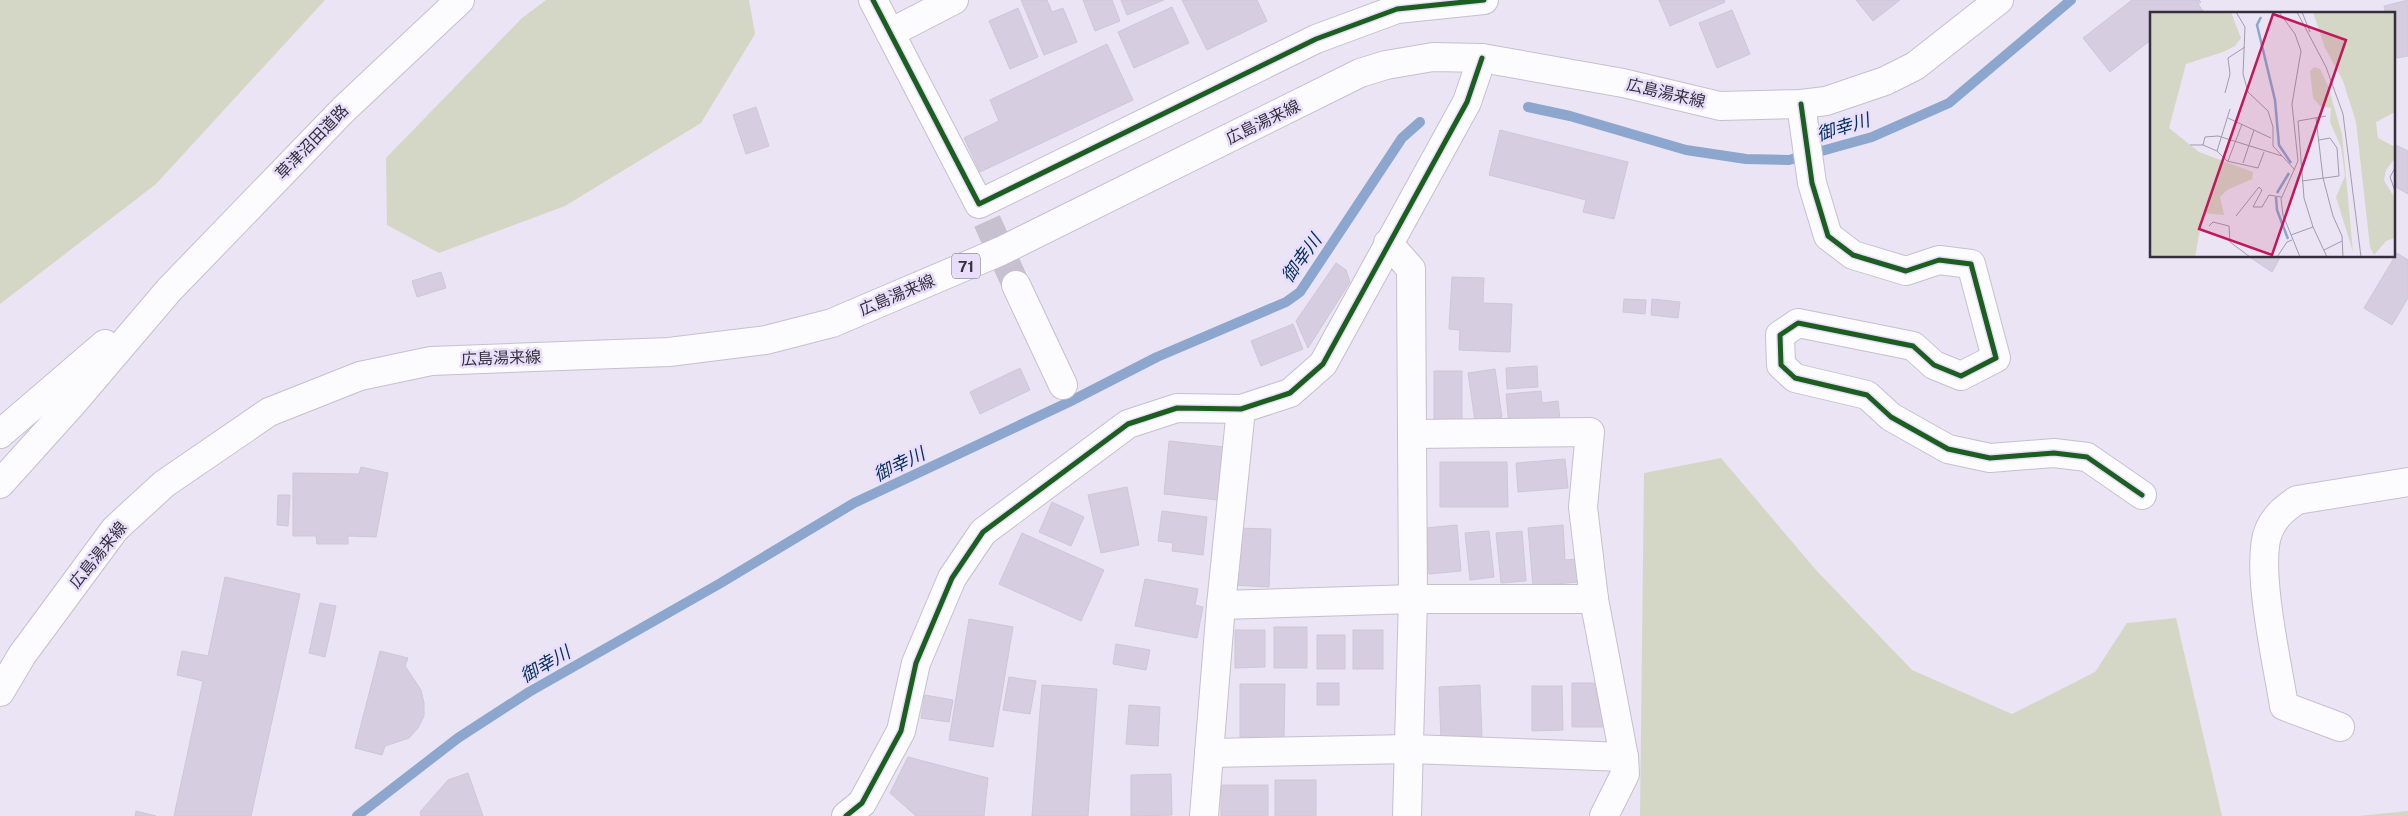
<svg xmlns="http://www.w3.org/2000/svg" width="2408" height="816" viewBox="0 0 2408 816" font-family="'Public Sans','Noto Sans JP',sans-serif">
<style>
.green{fill:#d5d7c6}
.lines{fill:none;stroke-linecap:round;stroke-linejoin:round}
.stream{stroke:#8ca6ce;stroke-width:10}
.building{fill:#d7cde0;stroke:#cec7d5}
.minor-tunnel{stroke:#c6c0cf;stroke-width:28;stroke-dasharray:28 14;stroke-linecap:butt}
.minor-casing{stroke:#c5c0ce;stroke-width:30}
.tertiary-casing{stroke:#c5c0ce;stroke-width:30}
.primary-casing{stroke:#c5c0ce;stroke-width:30}
.minor{stroke:#fcfbfd;stroke-width:28}
.tertiary{stroke:#fcfbfd;stroke-width:28}
.primary{stroke:#fcfbfd;stroke-width:28}
.cycleway-casing{stroke:#e8defa;stroke-width:8}
.cycleway{stroke:#1b5e20;stroke-width:5}
.labels{text-anchor:middle;dominant-baseline:central;stroke-width:5;stroke-linejoin:round;paint-order:stroke}
.shield{fill:#e8defa;stroke:#6a6475;stroke-width:1}
.shield-label{font-size:15px;font-weight:bold;fill:#342f3c}
.street-label{font-size:16px;fill:#342f3c;stroke:#e8defa}
.water-label{font-size:18px;font-style:italic;fill:#002d5b;stroke:#e8defa}
.inset-river{fill:none;stroke:#8ca6ce;stroke-width:2.5}
.inset-road{fill:none;stroke:#a19caa;stroke-width:1}
.view{fill:#c2185b;fill-opacity:0.15;stroke:#c2185b;stroke-width:2.5}
.inset-edge{fill:none;stroke:#342f3c;stroke-width:2.5}
</style>
<rect width="100%" height="100%" fill="#eae4f4"/>
<!-- green -->
<g class="green">
<path d="M 0,0 L 325,0 L 156,184 L 0,304 Z"/>
<path d="M 546,0 L 749,0 L 755,34 L 701,123 L 565,206 L 439,253 L 387,225 L 386,158 L 522,18 Z"/>
<path d="M 1721,458 L 1816,570 L 1912,670 L 2012,714 L 2095,672 L 2127,623 L 2176,618 L 2222,816 L 1640,816 L 1644,473 Z"/>
<path d="M 2408,811 L 2408,816 L 2358,816 Z"/>
</g>
<g class="lines">
<!-- stream -->
<g class="stream">
<path d="M 1528,107 L 1570,116 L 1686,150 L 1746,159 L 1789,160 L 1872,137 L 1949,103 L 2071,0"/>
<path d="M 357,816 L 458,738 L 529,692 L 719,584 L 854,503 L 1069,402 L 1157,357 L 1286,302 L 1300,292 L 1402,138 L 1420,122"/>
</g>
</g>
<!-- building -->
<g class="building">
<path d="M 1021,0 L 1047,0 L 1052,12 L 1063,8 L 1077,42 L 1044,55 Z"/>
<path d="M 1083,0 L 1112,0 L 1120,21 L 1095,31 Z"/>
<path d="M 1121,0 L 1164,0 L 1127,15 Z"/>
<path d="M 1182,0 L 1257,0 L 1267,21 L 1207,50 Z"/>
<path d="M 1659,0 L 1724,0 L 1725,2 L 1670,26 Z"/>
<path d="M 1856,0 L 1900,0 L 1873,21 Z"/>
<path d="M 2132,0 L 2199,0 L 2201,2 L 2198,4 L 2205,14 L 2152,14 L 2152,39 L 2110,72 L 2083,38 Z"/>
<path d="M 2408,0 L 2408,56 L 2397,58 L 2394,46 L 2394,14 L 2386,14 L 2384,6 Z"/>
<path d="M 1172,7 L 1189,43 L 1134,68 L 1118,32 Z"/>
<path d="M 1018,8 L 1038,57 L 1010,69 L 989,21 Z"/>
<path d="M 1732,10 L 1750,54 L 1717,68 L 1699,23 Z"/>
<path d="M 1107,44 L 1133,100 L 980,172 L 964,138 L 999,121 L 990,100 Z"/>
<path d="M 756,107 L 769,146 L 746,154 L 733,115 Z"/>
<path d="M 1500,130 L 1628,162 L 1614,219 L 1583,212 L 1586,200 L 1489,175 Z"/>
<path d="M 2394,144 L 2408,151 L 2408,194 L 2394,186 Z"/>
<path d="M 2397,253 L 2408,260 L 2408,298 L 2392,325 L 2364,308 Z"/>
<path d="M 2248,256 L 2281,256 L 2272,272 Z"/>
<path d="M 1336,263 L 1346,270 L 1350,282 L 1308,348 L 1296,321 Z"/>
<path d="M 441,272 L 446,288 L 417,297 L 412,281 Z"/>
<path d="M 1452,277 L 1484,278 L 1483,303 L 1512,304 L 1510,352 L 1459,350 L 1460,330 L 1449,329 Z"/>
<path d="M 1624,299 L 1646,300 L 1645,314 L 1623,312 Z"/>
<path d="M 1652,299 L 1680,302 L 1678,318 L 1651,315 Z"/>
<path d="M 1293,324 L 1303,349 L 1261,366 L 1251,341 Z"/>
<path d="M 1537,366 L 1538,387 L 1507,389 L 1506,368 Z"/>
<path d="M 1020,368 L 1030,390 L 980,414 L 970,392 Z"/>
<path d="M 1495,369 L 1502,417 L 1475,421 L 1468,373 Z"/>
<rect x="1434" y="371" width="28" height="51"/>
<path d="M 1541,391 L 1542,403 L 1558,401 L 1560,420 L 1509,425 L 1506,394 Z"/>
<path d="M 1169,441 L 1224,447 L 1218,500 L 1164,494 Z"/>
<path d="M 1565,459 L 1568,488 L 1518,492 L 1516,463 Z"/>
<path d="M 1440,462 L 1507,462 L 1508,507 L 1440,507 Z"/>
<path d="M 361,467 L 388,473 L 376,537 L 348,536 L 348,544 L 317,544 L 316,536 L 293,536 L 293,473 L 359,474 Z"/>
<path d="M 1127,487 L 1139,545 L 1101,553 L 1088,495 Z"/>
<path d="M 278,495 L 290,495 L 288,526 L 277,525 Z"/>
<path d="M 1052,502 L 1084,517 L 1071,546 L 1039,532 Z"/>
<path d="M 1162,511 L 1207,517 L 1203,555 L 1172,551 L 1173,543 L 1158,541 Z"/>
<path d="M 1457,525 L 1461,571 L 1429,574 L 1425,528 Z"/>
<path d="M 1563,525 L 1565,560 L 1576,559 L 1578,582 L 1533,586 L 1528,528 Z"/>
<path d="M 1236,528 L 1271,529 L 1269,587 L 1233,585 Z"/>
<path d="M 1489,531 L 1494,577 L 1470,580 L 1465,533 Z"/>
<path d="M 1522,531 L 1526,581 L 1501,583 L 1496,533 Z"/>
<path d="M 1022,533 L 1104,570 L 1081,621 L 999,584 Z"/>
<path d="M 225,577 L 300,594 L 251,816 L 174,816 L 203,681 L 177,675 L 182,651 L 208,656 Z"/>
<path d="M 1145,579 L 1198,589 L 1195,605 L 1203,607 L 1197,638 L 1135,626 Z"/>
<path d="M 320,603 L 336,606 L 325,657 L 309,653 Z"/>
<path d="M 969,619 L 1013,627 L 993,747 L 949,740 Z"/>
<rect x="1274" y="627" width="33" height="41"/>
<path d="M 1235,630 L 1265,630 L 1265,667 L 1235,668 Z"/>
<rect x="1353" y="630" width="30" height="39"/>
<rect x="1317" y="635" width="28" height="34"/>
<path d="M 1116,644 L 1150,650 L 1146,670 L 1113,664 Z"/>
<path d="M 380,651 L 408,658 L 405,666 L 421,690 L 424,703 L 424,716 L 418,728 L 409,738 L 385,746 L 382,755 L 355,748 Z"/>
<path d="M 1009,677 L 1036,681 L 1030,714 L 1003,710 Z"/>
<rect x="1317" y="683" width="22" height="22"/>
<path d="M 1572,683 L 1594,683 L 1605,727 L 1572,727 Z"/>
<path d="M 1240,684 L 1285,684 L 1284,738 L 1240,737 Z"/>
<path d="M 1042,685 L 1097,689 L 1088,816 L 1032,816 Z"/>
<path d="M 1480,685 L 1482,739 L 1441,740 L 1439,687 Z"/>
<path d="M 1532,686 L 1562,686 L 1563,730 L 1532,731 Z"/>
<path d="M 925,695 L 953,700 L 949,722 L 921,718 Z"/>
<path d="M 1129,705 L 1160,707 L 1158,746 L 1126,744 Z"/>
<path d="M 908,757 L 988,778 L 984,816 L 916,816 L 890,793 Z"/>
<path d="M 468,773 L 483,816 L 421,816 L 420,812 L 448,780 Z"/>
<path d="M 1171,774 L 1172,815 L 1131,816 L 1131,775 Z"/>
<rect x="1275" y="780" width="41" height="36"/>
<rect x="1221" y="785" width="47" height="31"/>
<path d="M 136,811 L 156,816 L 135,816 Z"/>
</g>
<g class="lines">
<!-- minor-tunnel -->
<path class="minor-tunnel" d="M 987,221 L 1016,285"/>
<defs>
<g id="minor">
<path d="M 873,0 L 979,204 L 1316,39 L 1397,9 L 1484,0"/>
<path d="M 890,33 L 954,0"/>
<path d="M 1801,104 L 1812,183 L 1828,236 L 1853,255 L 1906,271 L 1939,260 L 1971,264 L 1996,358 L 1961,376 L 1934,365 L 1913,346 L 1798,323 L 1780,335 L 1781,365 L 1795,378 L 1867,395 L 1891,417 L 1948,449 L 1990,458 L 2054,453 L 2087,457 L 2142,495"/>
<path d="M 1388,243 L 1411,269 L 1413,599 L 1407,816"/>
<path d="M 1016,285 L 1063,385"/>
<path d="M 1413,434 L 1590,432 L 1583,507 L 1594,599 L 1624,757 L 1625,774 L 1604,816"/>
<path d="M 1221,605 L 1413,599 L 1594,599"/>
<path d="M 2340,727 L 2284,706 C 2278,666 2254,564 2269,530 C 2275,516 2285,508 2297,500 L 2408,482"/>
<path d="M 1209,753 L 1410,749 L 1624,757"/>
<path d="M 846,816 L 862,803 L 901,731 L 916,663 L 952,578 L 983,532 L 1128,424 L 1177,408 L 1241,409 L 1290,393 L 1323,364 L 1467,102 L 1482,58"/>
<path d="M 1204,816 L 1221,605 L 1241,409"/>
</g>
<g id="tertiary">
<path d="M 0,434 L 105,344"/>
<path d="M 0,484 L 72,404 L 169,290 L 343,110 L 460,0"/>
</g>
<path id="primary" d="M 0,692 L 22,655 L 115,529 L 164,484 L 269,412 L 360,376 L 431,361 L 669,352 L 766,340 L 832,323 L 1001,251 L 1360,73 L 1386,65 L 1433,57 L 1482,58 L 1623,83 L 1720,106 L 1801,104 L 1826,101 L 1885,81 L 1915,66 L 1999,0"/>
</defs>
<!-- minor casing -->
<use href="#minor" class="minor-casing"/>
<!-- tertiary casing -->
<use href="#tertiary" class="tertiary-casing"/>
<!-- primary casing -->
<use href="#primary" class="primary-casing"/>
<!-- minor -->
<use href="#minor" class="minor"/>
<!-- tertiary -->
<use href="#tertiary" class="tertiary"/>
<!-- primary -->
<use href="#primary" class="primary"/>
<defs>
<g id="cycleway">
<path d="M 873,0 L 979,204 L 1316,39 L 1397,9 L 1484,0"/>
<path d="M 1801,104 L 1812,183 L 1828,236 L 1853,255 L 1906,271 L 1939,260 L 1971,264 L 1996,358 L 1961,376 L 1934,365 L 1913,346 L 1798,323 L 1780,335 L 1781,365 L 1795,378 L 1867,395 L 1891,417 L 1948,449 L 1990,458 L 2054,453 L 2087,457 L 2142,495"/>
<path d="M 846,816 L 862,803 L 901,731 L 916,663 L 952,578 L 983,532 L 1128,424 L 1177,408 L 1241,409 L 1290,393 L 1323,364 L 1467,102 L 1482,58"/>
</g>
</defs>
<!-- cycleway casing -->
<use href="#cycleway" class="cycleway-casing"/>
<!-- cycleway -->
<use href="#cycleway" class="cycleway"/>
</g>
<g class="labels">
<!-- shield labels -->
<rect class="shield" x="952" y="253.5" width="28" height="25" rx="4"/>
<g class="shield-label">
<text x="966" y="266">71</text>
</g>
<!-- street labels -->
<g class="street-label">
<text transform="translate(1666 93) rotate(13)">広島湯来線</text>
<text transform="translate(1263 122) rotate(-26)">広島湯来線</text>
<text transform="translate(312 142) rotate(-46)">草津沼田道路</text>
<text transform="translate(897 295) rotate(-23)">広島湯来線</text>
<text transform="translate(501 358) rotate(-2)">広島湯来線</text>
<text transform="translate(98 555) rotate(-51)">広島湯来線</text>
</g>
<!-- water labels -->
<g class="water-label">
<text transform="translate(1843 127) rotate(-17)">御幸川</text>
<text transform="translate(1301 258) rotate(-54)">御幸川</text>
<text transform="translate(899 464) rotate(-26)">御幸川</text>
<text transform="translate(545 664) rotate(-30)">御幸川</text>
</g>
</g>
<!-- overview -->
<g transform="translate(2150 12)">
<rect width="245" height="245" fill="#eae4f4"/>
<path d="M 0,0 L 81,0 L 91,26 L 85,34 L 73,40 L 36,52 L 19,116 L 49,140 L 103,160 L 102,167 L 77,178 L 70,185 L 74,203 L 53,201 L 45,245 L 0,245 ZM 163,0 L 245,0 L 245,100 L 226,110 L 228,126 L 245,135 L 245,146 L 236,158 L 234,168 L 245,187 L 245,226 L 236,229 L 224,243 L 220,235 L 206,110 L 193,69 L 175,36 ZM 164,55 L 170,57 L 178,74 L 192,122 L 203,240 L 186,185 L 195,164 L 191,135 L 180,110 L 181,96 L 170,94 L 163,86 L 160,59 Z" fill="#d5d7c6"/>
<path class="inset-river" d="M 111,5 L 107,13 L 125,88 L 129,133 L 141,151M 127,181 L 139,161M 126,185 L 127,198 L 138,227"/>
<path class="inset-road" d="M 86,0 L 95,15 L 93,62 L 98,80 L 118,99 L 123,115 L 123,134 L 145,158M 129,0 L 145,22 L 151,39 L 142,92 L 148,149 L 131,187 L 133,203 L 150,245M 147,0 L 176,55 L 193,102 L 211,245M 152,0 L 160,20M 75,81 L 80,62 L 78,46 L 95,35M 176,104 L 148,109 L 154,186 L 163,215 L 177,245M 78,106 L 121,126M 166,106 L 173,166 L 183,204 L 192,224 L 193,245M 40,133 L 53,133 L 67,139 L 77,149 L 108,156 L 114,140M 53,133 L 55,125 L 68,124 L 132,144M 67,139 L 80,97M 78,149 L 92,112M 93,151 L 104,118M 245,156 L 240,165 L 245,179M 152,169 L 189,164 L 187,136 L 180,126 L 169,128M 86,204 L 109,175 L 112,178 L 103,195 L 112,195 L 119,183 L 131,185M 59,214 L 63,210 L 79,214 L 80,230 L 100,245M 141,223 L 163,215M 174,238 L 192,229M 127,245 L 137,230 L 142,228"/>
<path class="view" d="M 123,2 L 196,28 L 122,243 L 49,217 Z"/>
<rect width="245" height="245" class="inset-edge"/>
</g>
</svg>
